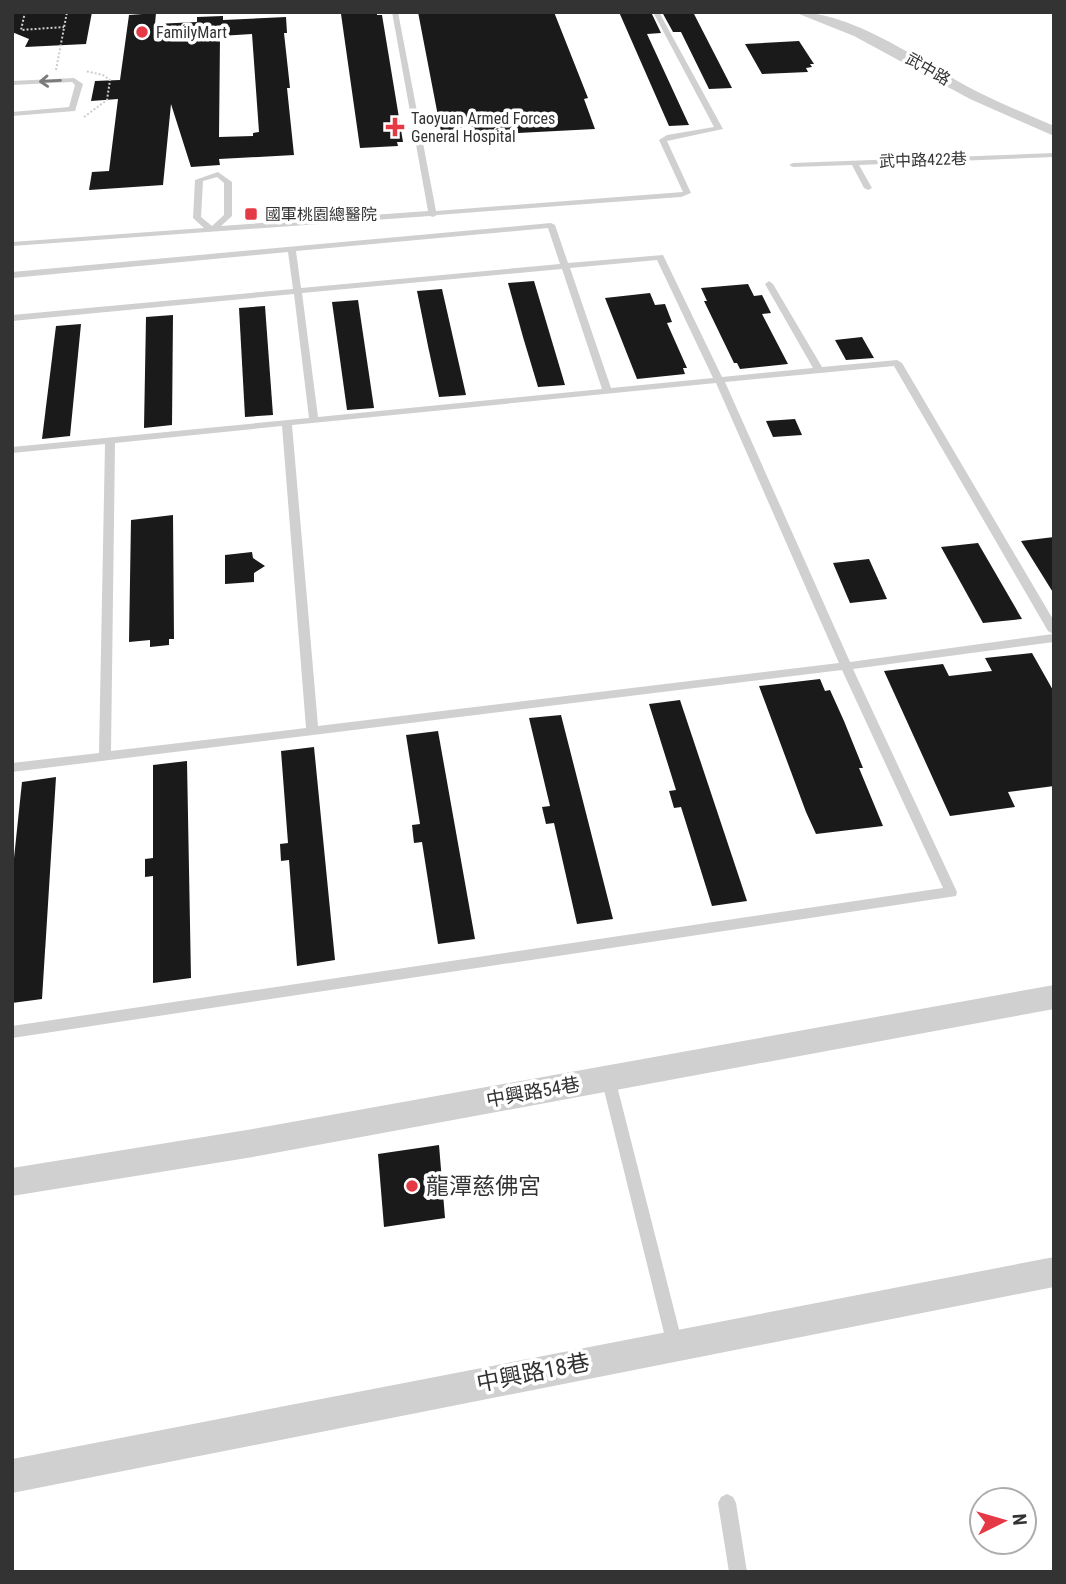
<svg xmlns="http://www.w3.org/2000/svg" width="1066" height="1584" viewBox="0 0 1066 1584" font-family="'Roboto Condensed','Noto Sans TC',sans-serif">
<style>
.building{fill:#1a1a1a;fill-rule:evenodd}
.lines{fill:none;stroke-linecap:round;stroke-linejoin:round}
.path{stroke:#cdcdcd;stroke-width:2;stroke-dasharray:2 2;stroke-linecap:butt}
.lane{fill:#d0d0d0;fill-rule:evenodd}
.street{fill:#d0d0d0;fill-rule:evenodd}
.oneway{stroke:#7a7a7a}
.poi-dot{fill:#e63946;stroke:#fff;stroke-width:2.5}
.labels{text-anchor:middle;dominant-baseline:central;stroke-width:7;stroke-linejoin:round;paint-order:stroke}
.far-poi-label{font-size:16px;fill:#333;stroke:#fff;text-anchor:start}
.far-street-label{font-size:16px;fill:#333;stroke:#fff}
.street-label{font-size:19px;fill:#333;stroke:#fff}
.near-poi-label{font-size:23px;fill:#333;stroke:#fff;text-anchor:start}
.near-street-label{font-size:23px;fill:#333;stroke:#fff}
</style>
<rect width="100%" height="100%" fill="#fff"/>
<!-- building -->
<g class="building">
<path d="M 12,12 L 92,12 L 86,44 L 25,47 L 29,39 L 12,32 Z"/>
<path d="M 418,12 L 554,12 L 588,98 L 584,99 L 595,129 L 442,137 Z"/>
<path d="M 619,12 L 651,12 L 661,33 L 647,34 L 689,125 L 669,126 Z"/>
<path d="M 662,12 L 693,12 L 732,88 L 709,89 L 681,32 L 673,32 Z"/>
<path d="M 156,13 L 155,24 L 197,22 L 197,17 L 223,16 L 223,20 L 286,17 L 287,33 L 284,33 L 290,88 L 287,88 L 294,155 L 219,159 L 220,165 L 191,167 L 171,104 L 163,185 L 89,190 L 92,172 L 109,171 L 118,99 L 91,101 L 95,81 L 120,80 L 129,15 ZM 252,34 L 259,132 L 253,133 L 253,136 L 219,137 L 220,36 Z"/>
<path d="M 377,13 L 377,15 L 382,15 L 403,142 L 397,142 L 398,146 L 360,148 L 341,14 Z"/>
<path d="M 799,41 L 814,64 L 810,64 L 812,67 L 806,68 L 808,72 L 762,74 L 745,44 Z"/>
<path d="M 534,281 L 565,385 L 538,387 L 523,337 L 508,283 Z"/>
<path d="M 748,284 L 754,296 L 762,295 L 771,313 L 762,314 L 788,364 L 740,369 L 737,363 L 734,363 L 704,301 L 707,301 L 701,288 Z"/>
<path d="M 442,289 L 466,395 L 439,397 L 428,346 L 417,291 Z"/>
<path d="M 650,293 L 655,305 L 665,304 L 672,322 L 667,323 L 687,368 L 683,368 L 685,374 L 637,379 L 605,298 Z"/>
<path d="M 358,300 L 374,408 L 347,410 L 332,302 Z"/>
<path d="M 265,306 L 273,415 L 245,417 L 239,308 Z"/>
<path d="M 173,315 L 172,425 L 144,428 L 146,317 Z"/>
<path d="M 81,324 L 70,436 L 42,439 L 56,326 Z"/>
<path d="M 862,337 L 874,358 L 846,360 L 835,340 Z"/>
<path d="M 795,419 L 802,435 L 773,437 L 766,421 Z"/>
<path d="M 173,515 L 174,639 L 169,639 L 169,645 L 150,647 L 150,640 L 129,642 L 131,520 Z"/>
<path d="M 1054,537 L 1054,594 L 1021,541 Z"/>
<path d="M 978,543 L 1022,619 L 983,623 L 941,547 Z"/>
<path d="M 252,552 L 253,558 L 265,566 L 254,573 L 254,582 L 225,584 L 225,555 Z"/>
<path d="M 869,559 L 887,599 L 850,603 L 833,563 Z"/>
<path d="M 1032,653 L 1054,692 L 1054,786 L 1008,792 L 1015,807 L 950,816 L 884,671 L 943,664 L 949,676 L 992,671 L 985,658 Z"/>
<path d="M 820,679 L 825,691 L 830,690 L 844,721 L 863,768 L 859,768 L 883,826 L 816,834 L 806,812 L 759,686 Z"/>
<path d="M 680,700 L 747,901 L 712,906 L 681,807 L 674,808 L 669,791 L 676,790 L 649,704 Z"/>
<path d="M 561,715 L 613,919 L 577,924 L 554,823 L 546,824 L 542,807 L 550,806 L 529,718 Z"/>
<path d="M 438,731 L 475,939 L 438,944 L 422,842 L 414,843 L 412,825 L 420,824 L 406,735 Z"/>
<path d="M 314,747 L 335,960 L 297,966 L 289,860 L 281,861 L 280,844 L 288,843 L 281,751 Z"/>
<path d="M 187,761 L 191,978 L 153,983 L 153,876 L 145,877 L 145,859 L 153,858 L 153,765 Z"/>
<path d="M 56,777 L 42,999 L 12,1003 L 12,877 L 22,782 Z"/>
<path d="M 439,1145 L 445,1218 L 384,1227 L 378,1154 Z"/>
</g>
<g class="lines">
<!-- path -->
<g class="path">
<path d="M 25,12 L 21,30 L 64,27"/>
<path d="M 56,70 L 67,12"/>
<path d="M 84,117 L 107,100 L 110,80 L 103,75 L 85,71"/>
</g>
<!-- lane -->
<g class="lane">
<path d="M 392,12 L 398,12 L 436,211 L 683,192 L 659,140 L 667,135 L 714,127 L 653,12 L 659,12 L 723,129 L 667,141 L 691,193 L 681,197 L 437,215 L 433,217 L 430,216 L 12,246 L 12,242 L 204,228 L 193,218 L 195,180 L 218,172 L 232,182 L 232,216 L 221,226 L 428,211 ZM 217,177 L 224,183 L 224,215 L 212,226 L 201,217 L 203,181 Z"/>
<path d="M 74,78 L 83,84 L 75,111 L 12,116 L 12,112 L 69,107 L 75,85 L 72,82 L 12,85 L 12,81 Z"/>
<path d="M 1054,153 L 1054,157 L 859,165 L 872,188 L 868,190 L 864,188 L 852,165 L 793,167 L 789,165 L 793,163 Z"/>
<path d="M 551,223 L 555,225 L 568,263 L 663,255 L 722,377 L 813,368 L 765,284 L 769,281 L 773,284 L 822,367 L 897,360 L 902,363 L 1054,621 L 1054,642 L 853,669 L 957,892 L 956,896 L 12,1038 L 12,1026 L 943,888 L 842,670 L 12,772 L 12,763 L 99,753 L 105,444 L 12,453 L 12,447 L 309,418 L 294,294 L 12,321 L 12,315 L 293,289 L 288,252 L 12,278 L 12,272 ZM 548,228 L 560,264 L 301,288 L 296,251 ZM 657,260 L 713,378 L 611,388 L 570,268 ZM 562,269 L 602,389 L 318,417 L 302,293 ZM 894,366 L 1048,631 L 1053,634 L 850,662 L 725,382 ZM 716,383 L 839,663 L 318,726 L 292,425 ZM 282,426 L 306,728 L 111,751 L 115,443 Z"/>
<path d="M 608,1072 L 613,1074 L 615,1078 L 683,1345 L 681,1351 L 675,1353 L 669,1351 L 667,1345 L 601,1078 L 603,1074 Z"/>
<path d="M 727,1494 L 733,1497 L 736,1503 L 747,1572 L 729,1572 L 718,1503 L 721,1497 Z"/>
</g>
<!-- street -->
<g class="street">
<path d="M 794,12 C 857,12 924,65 980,93 C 1004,105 1029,115 1054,126 L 1054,136 L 970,99 L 854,36 Z"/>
<path d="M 1054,985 L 1054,1009 L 253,1157 L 12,1196 L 12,1168 L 253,1129 Z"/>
<path d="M 1054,1257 L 1054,1287 L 12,1493 L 12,1459 Z"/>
</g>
</g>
<!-- one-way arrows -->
<defs><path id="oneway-shaft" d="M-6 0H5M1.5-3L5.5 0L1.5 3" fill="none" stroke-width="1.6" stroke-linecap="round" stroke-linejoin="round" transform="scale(1.75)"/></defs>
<use class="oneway" href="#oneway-shaft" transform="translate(50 81) rotate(177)"/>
<!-- markers -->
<g class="poi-dot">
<circle cx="142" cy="32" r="7"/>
<path d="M391.5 116.5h7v7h7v7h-7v7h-7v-7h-7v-7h7z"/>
<rect x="244" y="207" width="14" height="14" rx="3.5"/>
<circle cx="412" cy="1186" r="7"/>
</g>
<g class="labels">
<!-- far-poi labels -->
<g class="far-poi-label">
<text x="156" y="32">FamilyMart</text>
<text x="411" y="118">Taoyuan Armed Forces<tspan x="411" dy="18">General Hospital</tspan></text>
<text x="265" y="214">國軍桃園總醫院</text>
</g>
<!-- far-street labels -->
<g class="far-street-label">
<text transform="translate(928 69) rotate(30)">武中路</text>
<text transform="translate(923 160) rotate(-2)">武中路422巷</text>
</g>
<!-- street labels -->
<g class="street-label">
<text transform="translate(533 1092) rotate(-10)">中興路54巷</text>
</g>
<!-- near-poi labels -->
<g class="near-poi-label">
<text x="426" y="1186">龍潭慈佛宮</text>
</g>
<!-- near-street labels -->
<g class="near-street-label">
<text transform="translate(533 1373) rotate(-11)">中興路18巷</text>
</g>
</g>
<!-- border -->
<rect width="1066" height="1584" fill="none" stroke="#333333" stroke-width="28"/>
<!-- north arrow -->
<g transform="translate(1003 1521) rotate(85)"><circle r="33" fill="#ffffff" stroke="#adadad" stroke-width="2"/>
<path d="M0-5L12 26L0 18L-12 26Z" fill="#e63946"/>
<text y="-10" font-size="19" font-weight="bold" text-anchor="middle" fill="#333333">N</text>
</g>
</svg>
